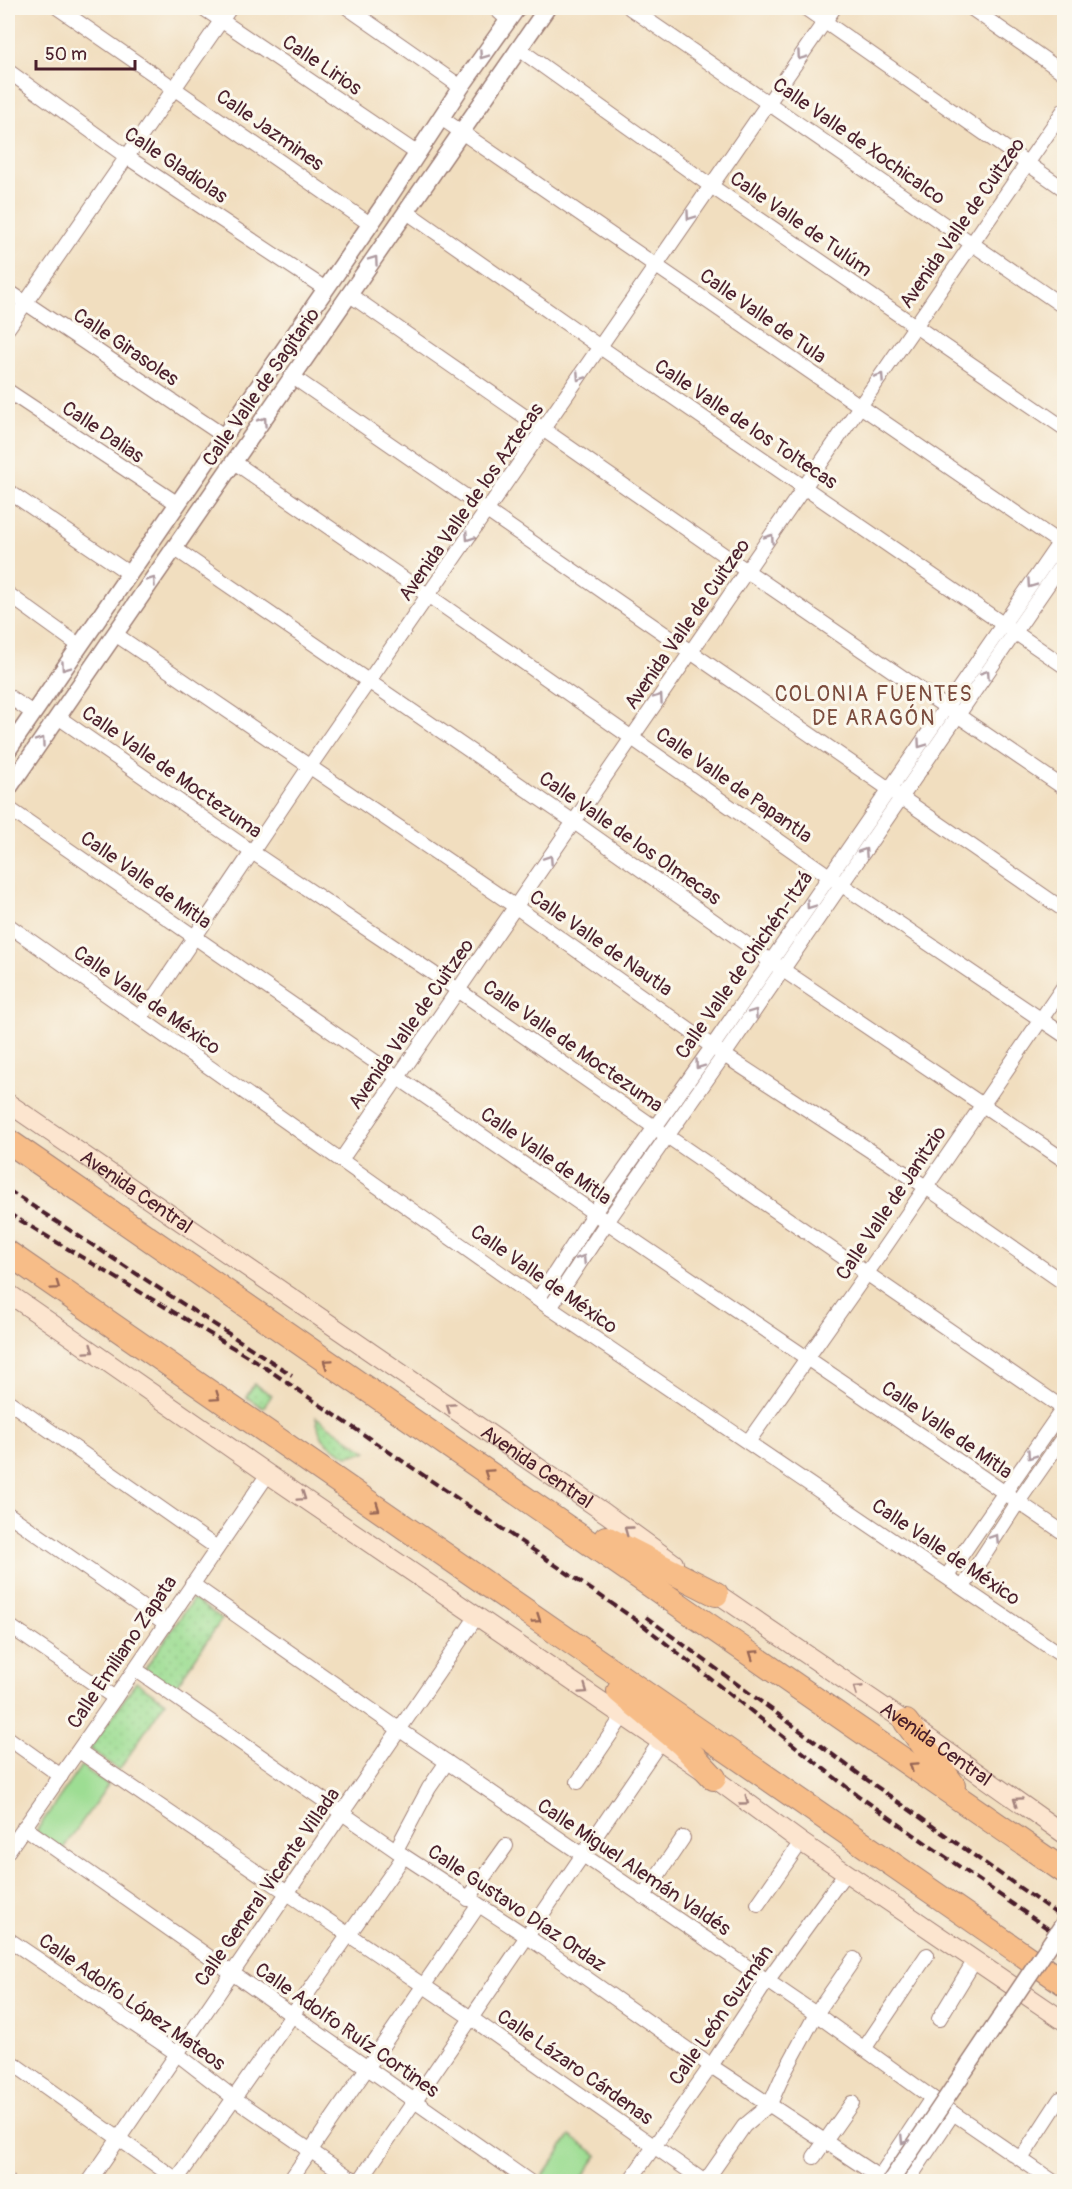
<svg xmlns="http://www.w3.org/2000/svg" width="1072" height="2189" viewBox="0 0 1072 2189" font-family="Pangolin,sans-serif">
<style>
.grass{fill:#9ddd93;stroke:#747e5f;stroke-width:1.5}
.park{fill:url(#park-dots);stroke:#747e5f;stroke-width:1.5}
.lines{fill:none;stroke-linecap:round;stroke-linejoin:round}
.minor-casing{stroke:#9e7e75;stroke-width:16}
.tertiary-casing{stroke:#9e7e75;stroke-width:19}
.secondary-casing{stroke:#9e7e75;stroke-width:20}
.motorway-casing{stroke:#9e7e75;stroke-width:26}
.minor{stroke:#fff;stroke-width:14}
.tertiary{stroke:#fff;stroke-width:16}
.secondary{stroke:#fce5cf;stroke-width:18}
.motorway{stroke:#f7bd88;stroke-width:24}
.rail{stroke:#4a1f2b;stroke-width:4;stroke-dasharray:9 4.5;stroke-linecap:butt}
.tertiary-bridge-casing{stroke:#9e7e75;stroke-width:19;stroke-linecap:butt}
.tertiary-bridge{stroke:#fff;stroke-width:16}
.oneway{stroke:#ae9aa0}
.oneway2{stroke:#986655}
.oneway3{stroke:#a3827d}
.labels{text-anchor:middle;dominant-baseline:central;stroke-width:6;stroke-linejoin:round;paint-order:stroke}
.street-label{font-size:20px;fill:#4a1f2b;stroke:#fbf7ec}
.neighbourhood-label{font-size:21px;letter-spacing:1.5px;fill:#7b4c3d;stroke:#fbf7ec}
</style>
<defs>
<pattern id="park-dots" width="8" height="8" patternUnits="userSpaceOnUse" patternTransform="scale(1.5)"><rect width="8" height="8" fill="#9ddd93"/><path d="M2 2h.1M6 6h.1" fill="none" stroke="#89bd7f" stroke-width="1.8" stroke-linecap="round"/></pattern>
</defs>
<rect width="100%" height="100%" fill="#fbf7ec"/>
<filter id="ink" filterUnits="userSpaceOnUse"><feTurbulence type="fractalNoise" baseFrequency=".0167" numOctaves="2"/><feDisplacementMap in="SourceGraphic" scale="12" xChannelSelector="R" yChannelSelector="G"/><feConvolveMatrix kernelMatrix="1 2 1 2 8 2 1 2 1" color-interpolation-filters="sRGB"/></filter>
<filter id="wash" filterUnits="userSpaceOnUse"><feTurbulence type="fractalNoise" baseFrequency=".008" numOctaves="4" result="noise"/><feDisplacementMap in="SourceGraphic" scale="24" xChannelSelector="R" yChannelSelector="G"/><feGaussianBlur stdDeviation="1.35" result="paint"/><feColorMatrix in="noise" values="0 0 0 0 0 0 0 0 0 0 0 0 0 0 0 0 0 1.4 0 .05"/><feComposite in="paint" operator="in"/></filter>
<g filter="url(#wash)">
<rect width="100%" height="100%" fill="#f1debf"/>
<!-- grass -->
<g class="grass">
<path d="M 81,1766 L 108,1785 L 62,1850 L 36,1831 Z"/>
<path d="M 570,2136 L 598,2155 L 580,2181 L 551,2181 L 543,2176 Z"/>
</g>
<!-- park -->
<g class="park">
<path d="M 254,1384 L 272,1395 L 263,1408 L 246,1397 Z"/>
<path d="M 316,1417 L 367,1452 L 347,1456 C 326,1442 320,1443 316,1417 Z"/>
<path d="M 193,1599 L 222,1619 L 174,1689 L 145,1669 Z"/>
<path d="M 136,1682 L 165,1702 L 119,1770 L 90,1749 Z"/>
</g>
</g>
<g filter="url(#ink)">
<g class="lines">
<defs>
<g id="minor">
<path d="M 58,8 L 370,224"/>
<path d="M 203,8 L 418,154"/>
<path d="M 348,8 L 461,87"/>
<path d="M 495,8 L 508,20"/>
<path d="M 630,8 L 1064,307"/>
<path d="M 805,8 L 1064,189"/>
<path d="M 971,8 L 1064,73"/>
<path d="M 519,49 L 711,186 L 1064,428"/>
<path d="M 8,71 L 127,157 L 324,288"/>
<path d="M 441,118 L 1064,546"/>
<path d="M 407,212 L 600,347 L 1064,666"/>
<path d="M 8,291 L 224,436"/>
<path d="M 350,295 L 747,571 L 1064,788"/>
<path d="M 8,328 L 230,8"/>
<path d="M 293,377 L 1064,910"/>
<path d="M 8,391 L 178,504"/>
<path d="M 234,462 L 429,596 L 842,885 L 1064,1035"/>
<path d="M 8,491 L 130,574"/>
<path d="M 174,548 L 574,822 L 783,970 L 1064,1160"/>
<path d="M 8,594 L 80,646"/>
<path d="M 115,634 L 516,907 L 724,1055 L 926,1187 L 1064,1283"/>
<path d="M 8,696 L 33,713"/>
<path d="M 58,717 L 252,852 L 458,990 L 667,1136 L 1064,1409"/>
<path d="M 8,808 L 607,1222 L 1064,1533"/>
<path d="M 8,925 L 550,1308 L 1064,1657"/>
<path d="M 140,1018 L 310,766 L 834,8"/>
<path d="M 341,1160 L 1064,110"/>
<path d="M 538,1299 L 594,1213 L 712,1047 L 1064,536"/>
<path d="M 550,1308 L 607,1222 L 724,1055 L 1064,561"/>
<path d="M 8,1401 L 217,1548"/>
<path d="M 748,1442 L 867,1273 L 1064,986"/>
<path d="M 8,1514 L 165,1623"/>
<path d="M 947,1576 L 1064,1407"/>
<path d="M 192,1584 L 400,1730 L 816,2014 L 953,2113 L 1054,2182"/>
<path d="M 963,1587 L 1018,1502 L 1064,1436"/>
<path d="M 8,1625 L 115,1698"/>
<path d="M 135,1669 L 404,1856 L 528,1937 L 711,2066 L 879,2177"/>
<path d="M 8,1738 L 61,1776"/>
<path d="M 79,1751 L 471,2018 L 705,2182"/>
<path d="M 578,1782 L 623,1716"/>
<path d="M 24,1827 L 530,2182"/>
<path d="M 396,1850 L 429,1788 L 447,1762"/>
<path d="M 8,1851 L 115,1698 L 268,1474"/>
<path d="M 643,1897 L 683,1838"/>
<path d="M 468,1899 L 506,1846"/>
<path d="M 758,1904 L 801,1842"/>
<path d="M 8,1939 L 176,2053 L 234,2098 L 311,2151 L 349,2177 L 361,2182"/>
<path d="M 939,2019 L 975,1960"/>
<path d="M 864,2049 L 927,1955"/>
<path d="M 8,2060 L 180,2182"/>
<path d="M 814,2157 L 852,2103"/>
<path d="M 1021,2159 L 1060,2099"/>
<path d="M 8,2181 L 8,2182"/>
<path d="M 89,2182 L 477,1616"/>
<path d="M 175,2182 L 404,1856"/>
<path d="M 289,2182 L 478,1906"/>
<path d="M 359,2182 L 660,1742"/>
<path d="M 629,2182 L 711,2066 L 767,1981 L 846,1872"/>
<path d="M 705,2182 L 744,2126 L 770,2104 L 783,2075 L 816,2014 L 854,1959"/>
<path d="M 876,2182 L 932,2098"/>
<path d="M 907,2182 L 953,2113"/>
</g>
<g id="tertiary">
<path d="M 8,750 L 385,203 L 461,87 L 517,8"/>
<path d="M 8,789 L 547,8"/>
</g>
<g id="secondary">
<path id="s1" d="M 8,1103 L 605,1513 L 674,1563"/>
<path d="M 8,1293 L 268,1474 L 714,1778 L 801,1842 L 1064,2021"/>
<path id="s2" d="M 706,1586 L 906,1722 L 1064,1834"/>
</g>
<g id="motorway">
<path d="M 8,1141 L 1064,1871"/>
<path d="M 8,1253 L 1064,1983"/>
<path d="M 606,1538 L 716,1594"/>
<path d="M 619,1691 L 682,1744 L 714,1778"/>
<path d="M 906,1722 L 953,1785"/>
</g>
</defs>
<!-- minor casing -->
<use href="#minor" class="minor-casing"/>
<!-- tertiary casing -->
<use href="#tertiary" class="tertiary-casing"/>
<!-- secondary casing -->
<use href="#secondary" class="secondary-casing"/>
<!-- motorway casing -->
<use href="#motorway" class="motorway-casing"/>
<!-- minor -->
<use href="#minor" class="minor"/>
<!-- tertiary -->
<use href="#tertiary" class="tertiary"/>
<!-- secondary -->
<use href="#secondary" class="secondary"/>
<!-- motorway -->
<use href="#motorway" class="motorway"/>
<!-- rail -->
<g class="rail">
<path d="M 8,1190 L 292,1375"/>
<path d="M 8,1213 L 257,1362 L 639,1622 L 853,1792 L 1064,1940"/>
<path d="M 646,1617 L 863,1777 L 1064,1919"/>
</g>
<defs>
<path id="tertiary-bridge" d="M 890,2182 L 1064,1923"/>
</defs>
<!-- tertiary-bridge casing -->
<use href="#tertiary-bridge" class="tertiary-bridge-casing"/>
<!-- tertiary-bridge -->
<use href="#tertiary-bridge" class="tertiary-bridge"/>
</g>
<!-- one-way arrows -->
<defs><path id="oneway-chevron" d="M-2-3.5L2.5 0L-2 3.5" fill="none" stroke-width="1.6" stroke-linecap="round" stroke-linejoin="round" transform="scale(1.5)"/></defs>
<g class="oneway">
<use href="#oneway-chevron" transform="translate(483 55) rotate(125)"/>
<use href="#oneway-chevron" transform="translate(801 56) rotate(125)"/>
<use href="#oneway-chevron" transform="translate(690 216) rotate(125)"/>
<use href="#oneway-chevron" transform="translate(374 260) rotate(-55)"/>
<use href="#oneway-chevron" transform="translate(580 377) rotate(124)"/>
<use href="#oneway-chevron" transform="translate(880 377) rotate(-56)"/>
<use href="#oneway-chevron" transform="translate(263 421) rotate(-55)"/>
<use href="#oneway-chevron" transform="translate(469 537) rotate(124)"/>
<use href="#oneway-chevron" transform="translate(770 538) rotate(-55)"/>
<use href="#oneway-chevron" transform="translate(152 581) rotate(-55)"/>
<use href="#oneway-chevron" transform="translate(1031 584) rotate(125)"/>
<use href="#oneway-chevron" transform="translate(65 667) rotate(125)"/>
<use href="#oneway-chevron" transform="translate(986 674) rotate(-56)"/>
<use href="#oneway-chevron" transform="translate(659 698) rotate(-55)"/>
<use href="#oneway-chevron" transform="translate(41 741) rotate(-55)"/>
<use href="#oneway-chevron" transform="translate(921 744) rotate(125)"/>
<use href="#oneway-chevron" transform="translate(864 852) rotate(-56)"/>
<use href="#oneway-chevron" transform="translate(549 859) rotate(-56)"/>
<use href="#oneway-chevron" transform="translate(810 905) rotate(125)"/>
<use href="#oneway-chevron" transform="translate(754 1013) rotate(-55)"/>
<use href="#oneway-chevron" transform="translate(699 1065) rotate(126)"/>
<use href="#oneway-chevron" transform="translate(582 1259) rotate(-57)"/>
<use href="#oneway-chevron" transform="translate(1031 1455) rotate(125)"/>
<use href="#oneway-chevron" transform="translate(995 1538) rotate(-57)"/>
<use href="#oneway-chevron" transform="translate(904 2140) rotate(123)"/>
</g>
<g class="oneway2">
<use href="#oneway-chevron" transform="translate(56 1286) rotate(35)"/>
<use href="#oneway-chevron" transform="translate(327 1363) rotate(-146)"/>
<use href="#oneway-chevron" transform="translate(216 1397) rotate(35)"/>
<use href="#oneway-chevron" transform="translate(488 1473) rotate(-146)"/>
<use href="#oneway-chevron" transform="translate(376 1508) rotate(35)"/>
<use href="#oneway-chevron" transform="translate(537 1619) rotate(34)"/>
<use href="#oneway-chevron" transform="translate(753 1654) rotate(-145)"/>
<use href="#oneway-chevron" transform="translate(913 1766) rotate(-145)"/>
</g>
<g class="oneway3">
<use href="#oneway-chevron" transform="translate(90 1350) rotate(35)"/>
<use href="#oneway-chevron" transform="translate(450 1407) rotate(-145)"/>
<use href="#oneway-chevron" transform="translate(302 1497) rotate(34)"/>
<use href="#oneway-chevron" transform="translate(628 1530) rotate(-144)"/>
<use href="#oneway-chevron" transform="translate(857 1689) rotate(-146)"/>
<use href="#oneway-chevron" transform="translate(584 1690) rotate(35)"/>
<use href="#oneway-chevron" transform="translate(745 1801) rotate(36)"/>
<use href="#oneway-chevron" transform="translate(1017 1801) rotate(-145)"/>
</g>
</g>
<g class="labels">
<!-- street labels -->
<g class="street-label">
<text transform="translate(322 65) rotate(34)">Calle Lirios</text>
<text transform="translate(270 130) rotate(35)">Calle Jazmines</text>
<text transform="translate(859 141) rotate(35)">Calle Valle de Xochicalco</text>
<text transform="translate(176 165) rotate(34)">Calle Gladiolas</text>
<text transform="translate(962 223) rotate(-55)">Avenida Valle de Cuitzeo</text>
<text transform="translate(801 224) rotate(35)">Calle Valle de Tulúm</text>
<text transform="translate(763 316) rotate(35)">Calle Valle de Tula</text>
<text transform="translate(126 347) rotate(34)">Calle Girasoles</text>
<text transform="translate(261 387) rotate(-55)">Calle Valle de Sagitario</text>
<text transform="translate(746 424) rotate(34)">Calle Valle de los Toltecas</text>
<text transform="translate(103 432) rotate(34)">Calle Dalias</text>
<text transform="translate(471 502) rotate(-55)">Avenida Valle de los Aztecas</text>
<text transform="translate(687 624) rotate(-55)">Avenida Valle de Cuitzeo</text>
<text transform="translate(172 772) rotate(35)">Calle Valle de Moctezuma</text>
<text transform="translate(734 785) rotate(35)">Calle Valle de Papantla</text>
<text transform="translate(630 838) rotate(35)">Calle Valle de los Olmecas</text>
<text transform="translate(146 880) rotate(35)">Calle Valle de Mitla</text>
<text transform="translate(601 943) rotate(35)">Calle Valle de Nautla</text>
<text transform="translate(744 965) rotate(-55)">Calle Valle de Chichén-Itzá</text>
<text transform="translate(147 1000) rotate(35)">Calle Valle de México</text>
<text transform="translate(411 1024) rotate(-55)">Avenida Valle de Cuitzeo</text>
<text transform="translate(573 1046) rotate(35)">Calle Valle de Moctezuma</text>
<text transform="translate(546 1156) rotate(35)">Calle Valle de Mitla</text>
<text stroke="none"><textPath href="#s1" startOffset="156">Avenida Central</textPath></text>
<text transform="translate(891 1203) rotate(-56)">Calle Valle de Janitzio</text>
<text transform="translate(544 1279) rotate(35)">Calle Valle de México</text>
<text transform="translate(947 1430) rotate(35)">Calle Valle de Mitla</text>
<text stroke="none"><textPath href="#s1" startOffset="642">Avenida Central</textPath></text>
<text transform="translate(946 1552) rotate(34)">Calle Valle de México</text>
<text transform="translate(122 1652) rotate(-56)">Calle Emiliano Zapata</text>
<text stroke="none"><textPath href="#s2" startOffset="279">Avenida Central</textPath></text>
<text transform="translate(634 1867) rotate(34)">Calle Miguel Alemán Valdés</text>
<text transform="translate(267 1887) rotate(-55)">Calle General Vicente Villada</text>
<text transform="translate(517 1908) rotate(34)">Calle Gustavo Díaz Ordaz</text>
<text transform="translate(132 2002) rotate(35)">Calle Adolfo López Mateos</text>
<text transform="translate(721 2015) rotate(-55)">Calle León Guzmán</text>
<text transform="translate(347 2030) rotate(35)">Calle Adolfo Ruíz Cortines</text>
<text transform="translate(575 2067) rotate(35)">Calle Lázaro Cárdenas</text>
</g>
<!-- neighbourhood labels -->
<g class="neighbourhood-label">
<text x="874" y="694">COLONIA FUENTES<tspan x="874" dy="24">DE ARAGÓN</tspan></text>
</g>
</g>
<!-- margin -->
<rect width="1072" height="2189" fill="none" stroke="#fbf7ec" stroke-width="30"/>
<!-- scale -->
<path d="M36 60v9h99v-9" fill="none" stroke="#4a1f2b" stroke-width="3"/>
<text x="45" y="60" font-size="18" fill="#4a1f2b" stroke="#fbf7ec" stroke-width="4.5" paint-order="stroke">50 m</text>
</svg>
